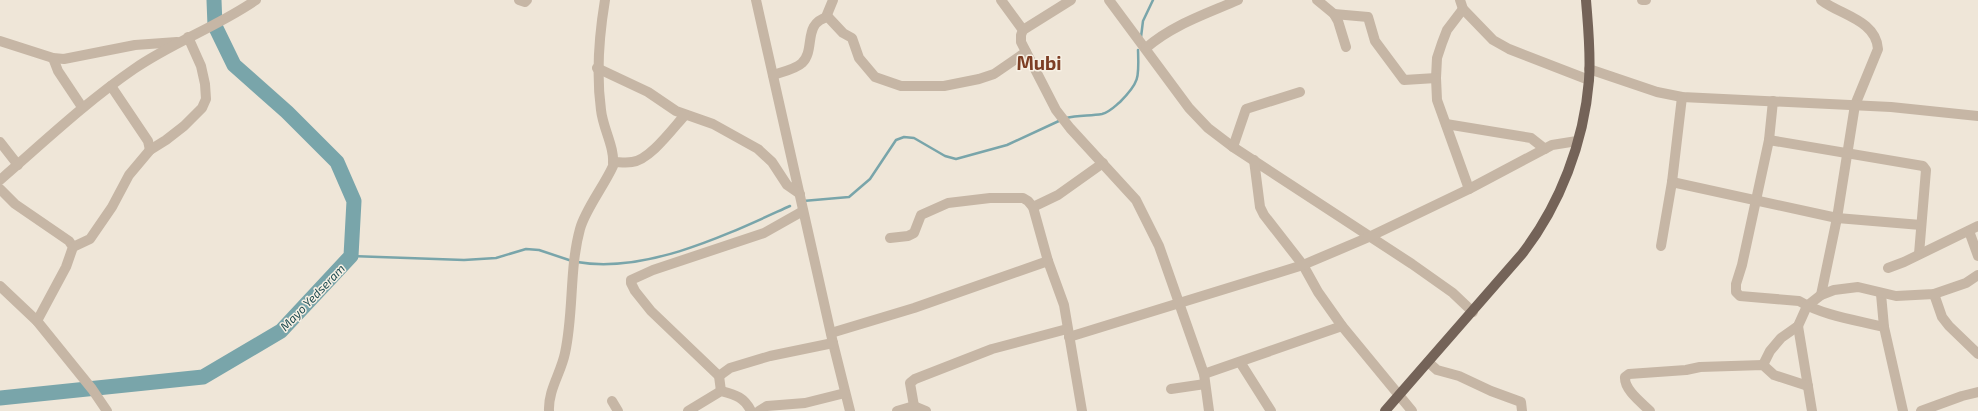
<svg xmlns="http://www.w3.org/2000/svg" width="1978" height="411" viewBox="0 0 1978 411" font-family="'Exo 2',sans-serif">
<style>
.lines{fill:none;stroke-linecap:round;stroke-linejoin:round}
.stream{stroke:#79a5aa;stroke-width:2.5}
.river{stroke:#79a5aa;stroke-width:15}
.minor{stroke:#c6b6a5;stroke-width:10}
.major{stroke:#746358;stroke-width:10}
.labels{text-anchor:middle;dominant-baseline:central;stroke-width:3;stroke-linejoin:round;paint-order:stroke}
.water-label{font-size:12px;font-style:italic;fill:#1e4b51;stroke:#f7f0e4}
.town-label{font-size:19px;font-weight:bold;fill:#7d3e24;stroke:#f7f0e4}
</style>
<rect width="100%" height="100%" fill="#efe6d8"/>
<g class="lines">
<!-- stream -->
<g class="stream">
<path d="M 1141,37 L 1143,21 L 1153,0"/>
<path d="M 1066,118 C 1078,115 1090,116 1102,114 C 1110,112 1114,107 1120,102 C 1140,82 1139,77 1138,50"/>
<path d="M 803,201 L 849,197 L 870,179 L 896,140 L 904,137 L 914,138 L 945,156 L 956,159 L 1007,145 L 1061,120"/>
<path d="M 351,256 L 464,260 L 496,258 L 526,249 L 539,250 L 572,261"/>
<path d="M 577,262 C 647,274 728,234 790,206"/>
</g>
<!-- river -->
<path class="river" d="M 0,398 L 203,377 L 281,331 L 351,256 L 354,201 L 337,162 L 287,112 L 234,65 L 215,26 L 214,0"/>
<!-- minor -->
<g class="minor">
<path d="M 519,0 L 525,2 L 527,0"/>
<path d="M 756,0 L 833,343 L 850,411"/>
<path d="M 1001,0 L 1023,30"/>
<path d="M 1071,0 L 1023,30 L 1021,35 L 1021,42 L 1056,110 L 1070,128 L 1136,200 L 1159,246 L 1204,374 L 1209,411"/>
<path d="M 1109,0 L 1189,108 L 1208,128 L 1233,147 L 1412,264 L 1453,293 L 1473,312"/>
<path d="M 1317,0 L 1334,14 L 1338,21 L 1346,47"/>
<path d="M 1460,0 L 1463,9 L 1493,40 L 1509,49 L 1589,80"/>
<path d="M 1642,0 L 1646,0"/>
<path d="M 1821,0 C 1840,15 1876,20 1878,49 L 1855,105 L 1837,218 L 1821,295"/>
<path d="M 1463,9 L 1447,30 L 1442,43 L 1437,58 L 1436,78 L 1437,100 L 1469,189"/>
<path d="M 1334,14 L 1368,17 L 1375,41 L 1404,80 L 1436,78"/>
<path d="M 826,17 L 833,0"/>
<path d="M 0,41 L 53,58 L 64,59 L 135,45 L 177,42"/>
<path d="M 1146,48 C 1172,25 1206,14 1238,0"/>
<path d="M 53,58 L 58,71 L 82,107"/>
<path d="M 597,68 L 648,92 L 676,111 L 713,124 L 758,149 L 772,162 L 787,185 L 800,194"/>
<path d="M 1589,69 L 1657,92 L 1682,97 L 1891,107 L 1978,116"/>
<path d="M 773,75 C 782,72 796,69 802,63 C 816,50 802,23 828,17 L 843,33 L 852,38 L 859,58 L 875,77 L 901,86 L 944,86 L 979,79 L 994,74 L 1026,52"/>
<path d="M 111,86 L 148,141 L 150,150"/>
<path d="M 1773,101 L 1769,140 L 1742,265 L 1736,284 L 1736,292 L 1740,296 L 1799,301 C 1824,316 1856,320 1884,327"/>
<path d="M 1446,124 L 1531,138 L 1545,149"/>
<path d="M 1769,140 L 1923,166 L 1926,170 L 1919,254"/>
<path d="M 0,142 L 18,165"/>
<path d="M 1233,147 L 1246,109 L 1300,92"/>
<path d="M 1254,160 L 1260,207 L 1264,215 L 1303,265 L 1318,292 L 1342,326 L 1412,411"/>
<path d="M 613,162 C 619,162 626,163 632,162 C 650,160 673,128 685,115"/>
<path d="M 0,180 C 44,142 86,102 134,69 C 173,42 217,27 256,0"/>
<path d="M 1672,182 L 1837,218 L 1921,225"/>
<path d="M 0,189 L 15,204 L 69,241 L 73,247 L 66,267 L 37,321"/>
<path d="M 1033,207 L 1058,195 L 1103,163"/>
<path d="M 1969,231 L 1978,256"/>
<path d="M 890,238 L 908,236 L 914,233 L 921,215 L 948,203 L 990,198 L 1023,198 L 1028,201 L 1033,207 L 1048,261 L 1064,305 L 1082,411"/>
<path d="M 1661,246 L 1672,182 L 1682,97"/>
<path d="M 73,247 L 90,239 L 112,207 L 129,175 L 150,150 L 166,140 L 184,126 L 202,108 L 206,99 L 205,84 L 201,66 L 188,37"/>
<path d="M 1888,268 L 1904,262 L 1978,226"/>
<path d="M 0,286 L 37,321 L 92,389 L 107,411"/>
<path d="M 1881,294 L 1884,327 L 1903,411"/>
<path d="M 1934,294 L 1942,317 L 1949,326 L 1978,354"/>
<path d="M 1798,326 L 1812,411"/>
<path d="M 831,333 L 914,308 L 1048,261"/>
<path d="M 1069,337 L 1303,265 L 1369,237 L 1469,189 L 1552,145 L 1577,141"/>
<path d="M 1240,362 L 1271,411"/>
<path d="M 1428,362 L 1437,370 L 1459,376 L 1491,391 L 1521,402 L 1522,411"/>
<path d="M 1763,365 L 1770,351 L 1781,338 L 1798,326 L 1807,306 L 1821,295 L 1834,290 L 1858,287 L 1896,296 L 1934,294 L 1966,283 L 1978,275"/>
<path d="M 1204,374 L 1342,326"/>
<path d="M 719,376 L 730,368 L 770,356 L 833,343"/>
<path d="M 1171,389 L 1205,384"/>
<path d="M 721,391 L 719,376 L 651,311 L 635,291 L 631,283 L 631,280 L 653,270 L 764,233 L 803,211"/>
<path d="M 612,401 L 618,411"/>
<path d="M 914,406 L 910,383 L 915,379 L 992,349 L 1067,329"/>
<path d="M 549,411 C 548,390 561,373 565,353 C 574,312 569,269 580,229 C 585,210 604,186 613,166 C 615,147 603,129 601,110 C 596,73 599,36 605,0"/>
<path d="M 688,411 L 721,391 C 736,395 744,397 751,411"/>
<path d="M 759,411 L 767,406 L 805,403 L 845,393"/>
<path d="M 897,411 L 914,406 L 926,411"/>
<path d="M 1650,411 C 1642,403 1624,390 1625,377 L 1629,374 L 1686,370 L 1700,367 L 1763,365 L 1774,375 L 1808,386"/>
<path d="M 1921,411 L 1962,396 L 1978,392"/>
</g>
<!-- major -->
<path class="major" d="M 1385,411 L 1522,254 C 1560,205 1584,142 1589,80 C 1591,53 1588,26 1586,0"/>
</g>
<g class="labels">
<!-- water labels -->
<g class="water-label">
<text transform="translate(312 297) rotate(-46)">Mayo Yedseram</text>
</g>
<!-- town labels -->
<g class="town-label">
<text x="1039" y="62">Mubi</text>
</g>
</g>
</svg>
